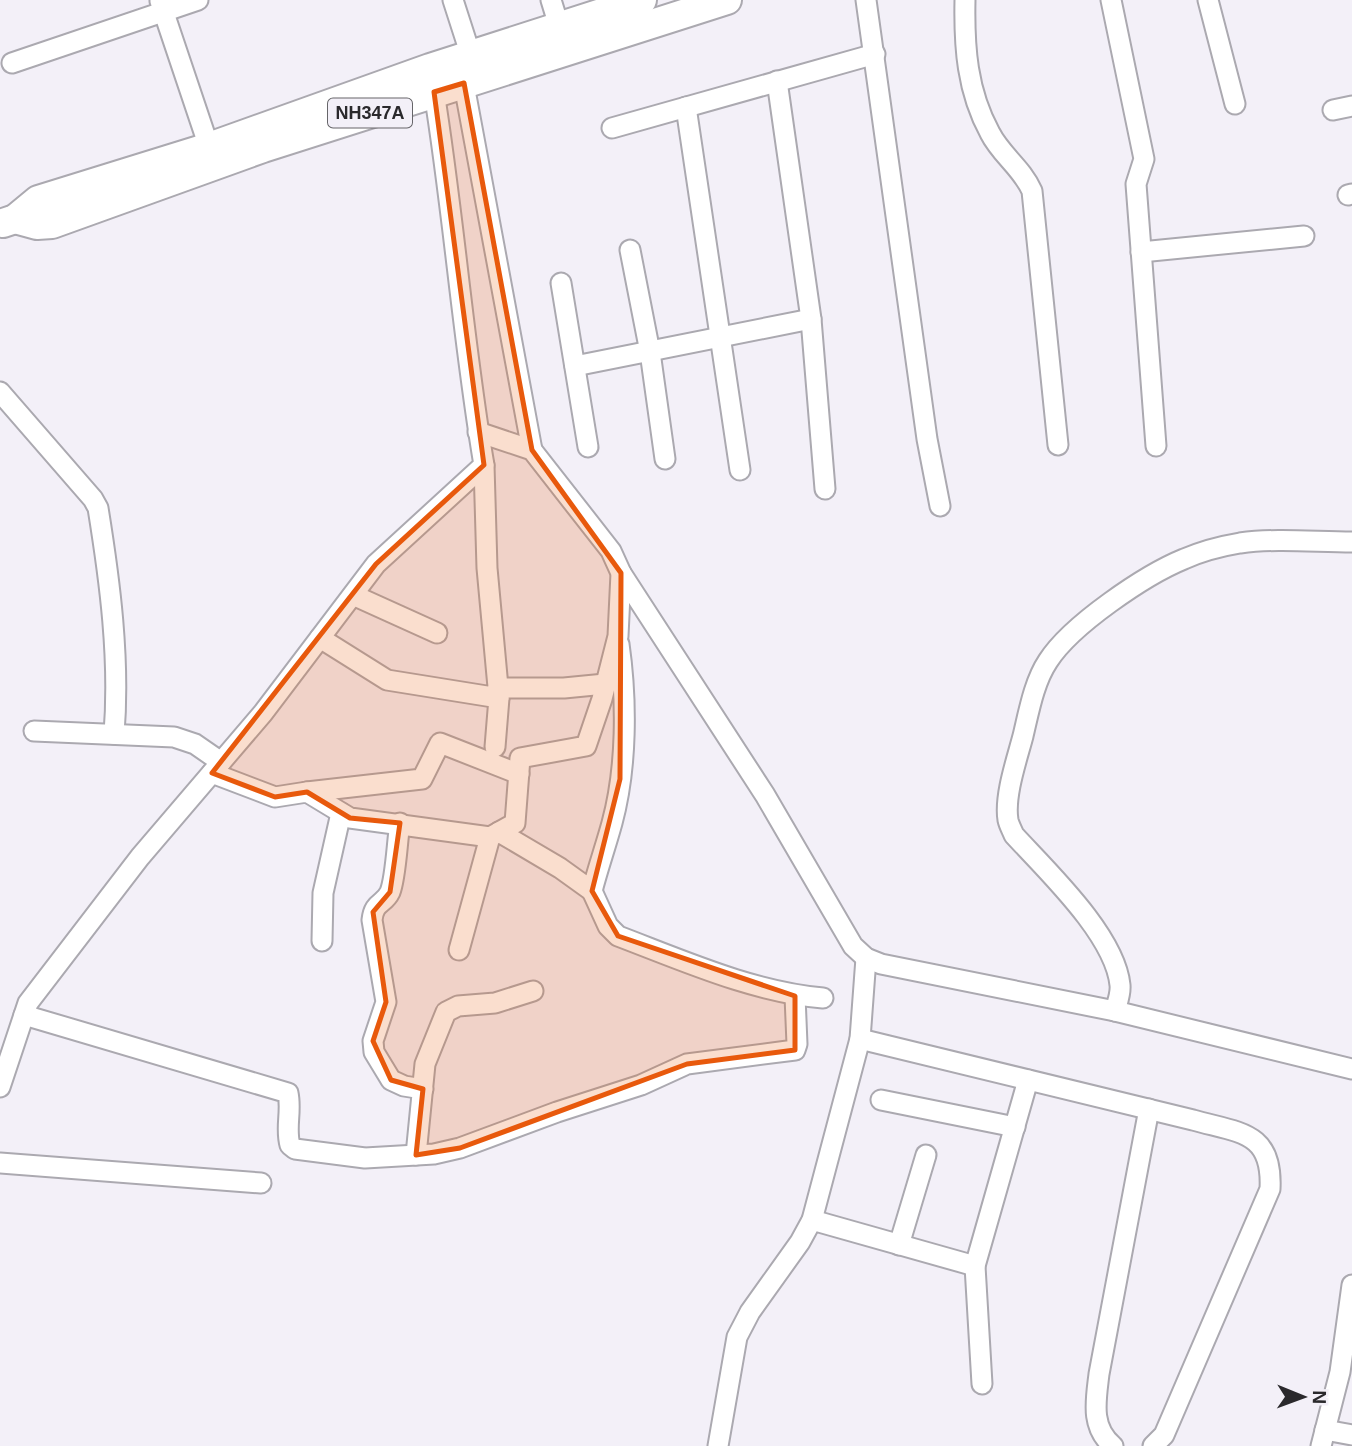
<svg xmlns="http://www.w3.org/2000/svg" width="1352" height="1446" viewBox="0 0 1352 1446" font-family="Helvetica,sans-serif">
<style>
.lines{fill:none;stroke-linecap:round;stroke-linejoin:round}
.minor-casing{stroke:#aba9b0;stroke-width:23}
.highway-casing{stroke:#aba9b0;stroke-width:32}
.minor{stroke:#fff;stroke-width:19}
.highway{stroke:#fff;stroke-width:28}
.marked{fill:#e8590c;fill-opacity:0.2;stroke:#e8590c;stroke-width:5;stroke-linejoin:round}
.labels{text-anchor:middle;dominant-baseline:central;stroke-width:6;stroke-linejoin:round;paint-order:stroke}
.shield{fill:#f3f0f8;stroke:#666569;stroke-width:2}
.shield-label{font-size:18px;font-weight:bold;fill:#2a292c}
</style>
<rect width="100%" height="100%" fill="#f3f0f8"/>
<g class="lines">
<defs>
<g id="minor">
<path d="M 453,0 L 471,56"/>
<path d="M 551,0 L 559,26"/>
<path d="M 866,0 L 927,439 L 940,506"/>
<path d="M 965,0 C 964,47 967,91 990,133 C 1001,155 1022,168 1032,191 L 1058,445"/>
<path d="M 1111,0 L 1144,159 L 1136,184 L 1156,446"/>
<path d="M 1208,0 L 1235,104"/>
<path d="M 160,1 L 209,147"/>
<path d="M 12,63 L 198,0"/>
<path d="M 462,74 L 532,450"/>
<path d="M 777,81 L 811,319 L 825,489"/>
<path d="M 686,107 L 740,470"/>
<path d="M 1333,110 L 1352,106"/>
<path d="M 612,128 L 875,54"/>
<path d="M 1348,195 L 1352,194"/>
<path d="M 630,250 L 650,352 L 665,459"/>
<path d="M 1141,252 L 1304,236"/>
<path d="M 561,283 L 588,447"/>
<path d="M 575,366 L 811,319"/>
<path d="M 0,392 L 93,499 L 98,508 C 110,582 120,659 114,734"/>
<path d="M 621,573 L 765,795 L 853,946 L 866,958 L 881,964 L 1115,1011 L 1352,1069"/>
<path d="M 353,595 L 437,633"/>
<path d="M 320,638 L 387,680 L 499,698 L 487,568 L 484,465"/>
<path d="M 498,688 L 564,688 L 605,684"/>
<path d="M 34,731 L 174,737 L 195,744 L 221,762"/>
<path d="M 495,747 L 499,698"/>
<path d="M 212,773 L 275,797 L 307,792 L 350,818 L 490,837 L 515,823 L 520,758 L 586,746 L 602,699 L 618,636 L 621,573 L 611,551 L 532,450 L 478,432"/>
<path d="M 307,792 L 422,779 L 440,743 L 519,774"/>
<path d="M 400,823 C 397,841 396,877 390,892 C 384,905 374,901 372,920 L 386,1002 L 373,1041 L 374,1052 L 391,1080 L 404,1086 L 423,1089"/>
<path d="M 499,832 L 560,868 L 592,891 C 598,868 606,845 612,823 C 627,768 627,700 619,644"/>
<path d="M 592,891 L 608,926 L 618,936 C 684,961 753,992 823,998"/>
<path d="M 322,941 L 323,893 L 341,813"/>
<path d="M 459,950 L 490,837"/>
<path d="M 1115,1011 C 1117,1003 1121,994 1120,985 C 1115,935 1047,871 1014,835 C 1012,830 1009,825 1008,820 C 1004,796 1017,759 1023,736 C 1029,711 1034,682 1048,661 C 1071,625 1145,575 1184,559 C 1200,552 1222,546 1240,543 C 1277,538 1315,542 1352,542"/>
<path d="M 24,1015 L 288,1093 C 292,1111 285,1128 290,1145 L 295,1149 L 365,1158 L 434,1154 L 460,1148 L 557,1112 L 641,1085 L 687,1064 L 795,1050 L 797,1044 L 795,996"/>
<path d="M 860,1039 L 1193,1120 C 1239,1133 1273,1131 1270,1189 L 1164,1435 L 1153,1446"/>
<path d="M 0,1087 L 28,1003 L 140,857 L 263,713 L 376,564 L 484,465 C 463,342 454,216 434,92"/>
<path d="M 881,1100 L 1015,1127"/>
<path d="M 416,1155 L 425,1064 L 446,1012 L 458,1006 L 495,1003 L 533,991"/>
<path d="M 0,1163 L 261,1183"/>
<path d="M 812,1220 L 975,1266"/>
<path d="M 899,1245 L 926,1155"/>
<path d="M 982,1384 L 975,1266 L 1028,1080"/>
<path d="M 1325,1430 L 1352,1435"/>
<path d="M 718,1446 L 737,1337 L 750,1312 L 800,1242 L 812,1220 L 860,1039 L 866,958"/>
<path d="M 1113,1446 C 1090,1427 1096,1400 1099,1374 L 1149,1109"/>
<path d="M 1321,1446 L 1340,1372 L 1352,1285"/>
</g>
<g id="highway">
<path d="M 15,219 L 37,225 L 52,224 L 263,148 L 727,0"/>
<path d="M 3,223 L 15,219 L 38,200 L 209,147 L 430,68 L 642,0"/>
</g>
</defs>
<!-- minor casing -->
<use href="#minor" class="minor-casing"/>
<!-- highway casing -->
<use href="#highway" class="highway-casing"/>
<!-- minor -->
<use href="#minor" class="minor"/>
<!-- highway -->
<use href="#highway" class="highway"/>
</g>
<!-- marked area -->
<path class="marked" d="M 464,83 L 532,450 L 621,573 L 620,779 L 592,891 L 618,936 L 795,996 L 795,1050 L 687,1064 L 460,1148 L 416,1155 L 423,1089 L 391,1080 L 373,1041 L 386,1002 L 373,912 L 390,892 L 400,823 L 350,818 L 307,792 L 275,797 L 212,773 L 376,564 L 484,465 L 434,92 Z"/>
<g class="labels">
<!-- shield labels -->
<rect class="shield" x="328" y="98.5" width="84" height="29" rx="5"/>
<g class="shield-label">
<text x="370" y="113">NH347A</text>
</g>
</g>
<!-- north arrow -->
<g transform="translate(1303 1397) rotate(91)" stroke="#f3f0f8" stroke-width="5" paint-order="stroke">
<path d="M0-5L12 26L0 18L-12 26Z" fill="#2a292c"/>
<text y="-10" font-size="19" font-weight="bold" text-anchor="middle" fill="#2a292c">N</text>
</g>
</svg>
